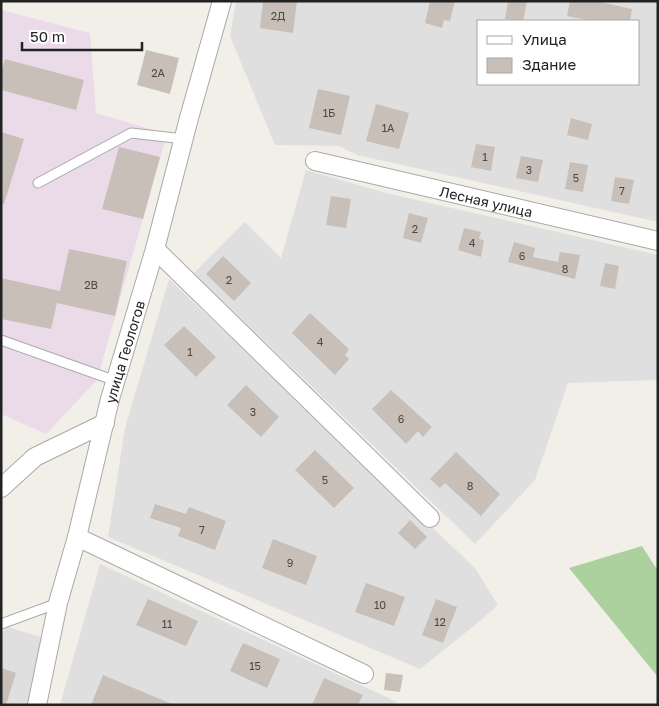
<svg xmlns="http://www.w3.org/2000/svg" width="659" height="706" viewBox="0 0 659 706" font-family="'Golos Text',sans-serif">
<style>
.residential{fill:#e0dfdf;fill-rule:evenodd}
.industrial{fill:#ebdbe8}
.forest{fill:#add19e}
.building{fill:#c7bfb8}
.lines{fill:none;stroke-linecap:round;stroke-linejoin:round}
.lane-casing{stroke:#a9a9a9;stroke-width:11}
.street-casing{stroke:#a9a9a9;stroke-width:20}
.lane{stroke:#fff;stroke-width:9}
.street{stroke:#fff;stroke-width:18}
.labels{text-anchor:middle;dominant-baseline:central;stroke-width:4;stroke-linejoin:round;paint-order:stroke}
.number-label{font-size:11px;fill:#4b4948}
.street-label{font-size:14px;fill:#222;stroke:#fff}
</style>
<rect width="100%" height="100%" fill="#f2efe9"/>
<!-- residential -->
<g class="residential">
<path d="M 236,1 L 658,1 L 658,222 L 357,155 L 339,146 L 275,145 L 230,36 ZM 478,21 L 638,21 L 638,84 L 478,84 Z"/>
<path d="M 306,170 L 386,193 L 658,255 L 658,380 L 568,383 L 535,480 L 475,544 L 194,273 L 245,222 L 281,258 Z"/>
<path d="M 169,279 L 475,568 L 498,605 L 475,625 L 420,669 L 108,537 L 125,428 Z"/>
<path d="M 100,564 L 397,702 L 394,705 L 60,705 Z"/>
<path d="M 8,627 L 47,639 L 29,705 L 1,705 L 1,633 Z"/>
</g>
<!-- industrial -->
<path class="industrial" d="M 1,10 L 90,33 L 96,113 L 167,134 L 97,380 L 46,434 L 1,414 Z"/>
<!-- forest -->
<path class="forest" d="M 642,546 L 658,571 L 658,677 L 569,568 Z"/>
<!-- building -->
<g class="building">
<path d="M 263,1 L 297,1 L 293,33 L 260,28 Z"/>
<path d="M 430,1 L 455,1 L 450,21 L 444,20 L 442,28 L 425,23 Z"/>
<path d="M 508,1 L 527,1 L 523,21 L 505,19 Z"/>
<path d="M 570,1 L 595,1 L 632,9 L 630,21 L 592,21 L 567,16 Z"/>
<path d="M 146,50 L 179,58 L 170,94 L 137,85 Z"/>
<path d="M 5,59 L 84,80 L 76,110 L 1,90 L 1,73 Z"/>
<path d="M 318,89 L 350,96 L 341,135 L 309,128 Z"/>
<path d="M 376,104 L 409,113 L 399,149 L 366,141 Z"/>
<path d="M 571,118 L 592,124 L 588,140 L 567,135 Z"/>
<path d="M 1,132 L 24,139 L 4,204 L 1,204 Z"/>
<path d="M 476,144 L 495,147 L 491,171 L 471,167 Z"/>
<path d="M 119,147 L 160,157 L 143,219 L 102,209 Z"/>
<path d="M 521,156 L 543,160 L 538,182 L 516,178 Z"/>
<path d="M 570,162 L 588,165 L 583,192 L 565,189 Z"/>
<path d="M 615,177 L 634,180 L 629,204 L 611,201 Z"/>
<path d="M 331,196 L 351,199 L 346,228 L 326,225 Z"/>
<path d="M 409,213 L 428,218 L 421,243 L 403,238 Z"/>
<path d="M 464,228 L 481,232 L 479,239 L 484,240 L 481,257 L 458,250 Z"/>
<path d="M 514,242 L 535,248 L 533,257 L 558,262 L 560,252 L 580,255 L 575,279 L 508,262 Z"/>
<path d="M 69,249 L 127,261 L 115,316 L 57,303 L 51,329 L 1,319 L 1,278 L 60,291 Z"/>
<path d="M 223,256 L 251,283 L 234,301 L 206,274 Z"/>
<path d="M 605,263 L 619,266 L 615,289 L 600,286 Z"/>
<path d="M 310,313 L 349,349 L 345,355 L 349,359 L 335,375 L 292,333 Z"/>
<path d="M 184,326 L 216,357 L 196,377 L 164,345 Z"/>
<path d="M 246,385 L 279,417 L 261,437 L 227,405 Z"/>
<path d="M 391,390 L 432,427 L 423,437 L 418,431 L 406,444 L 372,409 Z"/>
<path d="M 315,450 L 354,488 L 334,508 L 295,470 Z"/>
<path d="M 456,452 L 500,494 L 481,516 L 445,483 L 440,488 L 430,479 Z"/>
<path d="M 155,504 L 186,514 L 189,507 L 226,521 L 215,550 L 178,536 L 181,528 L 150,518 Z"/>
<path d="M 410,520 L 427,537 L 415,549 L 398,533 Z"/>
<path d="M 273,539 L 317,556 L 306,585 L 262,568 Z"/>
<path d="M 366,583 L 405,597 L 394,626 L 355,612 Z"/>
<path d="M 148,599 L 198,621 L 186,646 L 136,625 Z"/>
<path d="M 436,599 L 457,607 L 443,643 L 422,635 Z"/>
<path d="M 243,643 L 280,659 L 267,688 L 230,671 Z"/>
<path d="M 1,668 L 16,673 L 6,705 L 1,705 Z"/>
<path d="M 386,673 L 403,675 L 400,692 L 384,690 Z"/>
<path d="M 103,675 L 174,705 L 91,705 Z"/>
<path d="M 324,678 L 363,695 L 358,705 L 312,705 Z"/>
</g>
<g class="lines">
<defs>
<g id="lane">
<path d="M 38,183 L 131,133 L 184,139"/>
<path d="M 1,340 L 116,381"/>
<path d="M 1,624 L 58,603"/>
</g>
<g id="street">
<path id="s1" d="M 315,161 L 658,241"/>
<path d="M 155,249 L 430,518"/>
<path d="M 1,488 L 35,457 L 105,423"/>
<path d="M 77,537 L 364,674"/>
<path id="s2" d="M 37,705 L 58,603 L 77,537 L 110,399 L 155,249 L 189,118 L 222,1"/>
</g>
</defs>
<!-- lane casing -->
<use href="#lane" class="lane-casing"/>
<!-- street casing -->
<use href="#street" class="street-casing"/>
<!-- lane -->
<use href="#lane" class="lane"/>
<!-- street -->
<use href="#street" class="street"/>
</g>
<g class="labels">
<!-- number labels -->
<g class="number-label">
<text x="278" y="15">2Д</text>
<text x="158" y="72">2А</text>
<text x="329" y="112">1Б</text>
<text x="388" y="127">1А</text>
<text x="485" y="156">1</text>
<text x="529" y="169">3</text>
<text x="576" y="177">5</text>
<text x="622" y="190">7</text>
<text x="415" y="228">2</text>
<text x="472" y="242">4</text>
<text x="522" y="255">6</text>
<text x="565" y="268">8</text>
<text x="229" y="279">2</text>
<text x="91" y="284">2В</text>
<text x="320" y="341">4</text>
<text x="190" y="351">1</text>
<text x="253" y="411">3</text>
<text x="401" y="418">6</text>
<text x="325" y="479">5</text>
<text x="470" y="485">8</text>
<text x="202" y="529">7</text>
<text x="290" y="562">9</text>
<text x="380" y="604">10</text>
<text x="440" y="621">12</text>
<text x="167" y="623">11</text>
<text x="255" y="665">15</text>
</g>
<!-- street labels -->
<g class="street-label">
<text stroke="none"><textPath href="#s1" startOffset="176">Лесная улица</textPath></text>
<text stroke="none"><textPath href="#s2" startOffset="364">улица Геологов</textPath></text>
</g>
</g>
<!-- border -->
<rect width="659" height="706" fill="none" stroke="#222222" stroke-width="5"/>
<!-- legend -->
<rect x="477" y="20" width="162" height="65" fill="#ffffff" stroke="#a7a7a7"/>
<rect x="487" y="36" width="25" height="8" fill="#ffffff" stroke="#a7a7a7"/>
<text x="522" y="45" font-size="15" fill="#222222">Улица</text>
<rect x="487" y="58" width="25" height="15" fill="#c7bfb8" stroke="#a7a7a7"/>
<text x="522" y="70" font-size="15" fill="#222222">Здание</text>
<!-- scale -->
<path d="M22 42v8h120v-8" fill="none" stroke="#222222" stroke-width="2.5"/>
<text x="30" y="42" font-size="15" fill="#222222" stroke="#ffffff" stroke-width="4" paint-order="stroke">50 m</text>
</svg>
